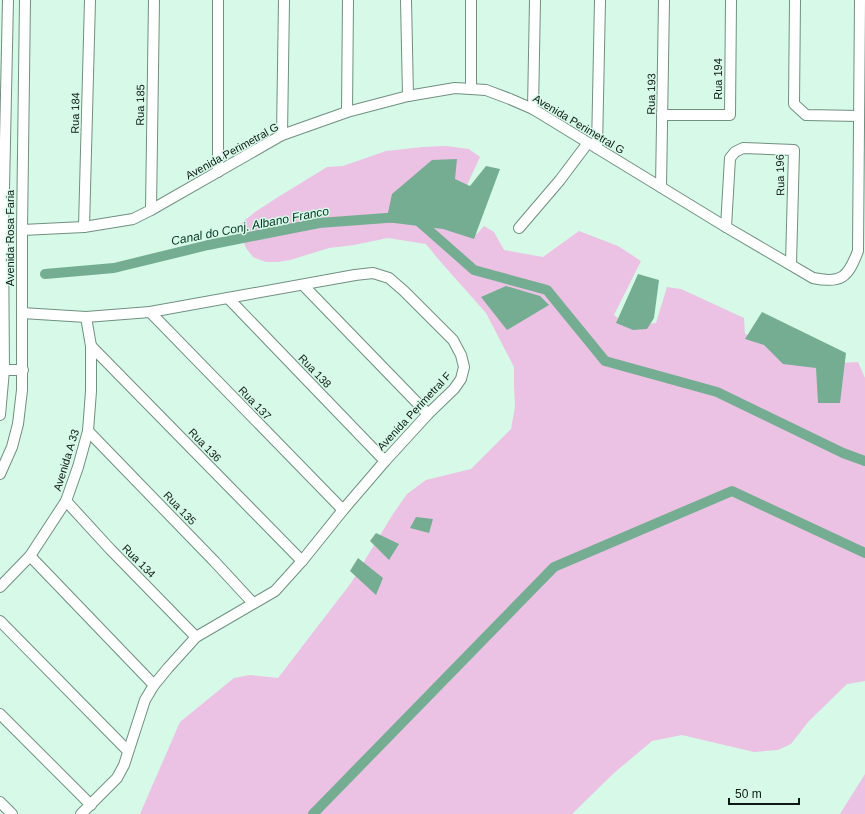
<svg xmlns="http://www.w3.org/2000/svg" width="865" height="814" viewBox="0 0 865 814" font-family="Arial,sans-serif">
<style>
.green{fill:#ebc2e3}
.water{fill:#75ad92}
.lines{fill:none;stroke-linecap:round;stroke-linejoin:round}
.canal{stroke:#75ad92;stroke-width:10}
.minor-casing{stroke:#709080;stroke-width:12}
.minor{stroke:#fff;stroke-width:10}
.labels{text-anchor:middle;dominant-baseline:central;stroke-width:3;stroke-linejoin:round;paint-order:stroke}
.street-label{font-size:11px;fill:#0d1a14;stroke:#d7f9e8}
.water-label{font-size:12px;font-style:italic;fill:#013422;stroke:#d7f9e8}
</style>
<rect width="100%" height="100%" fill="#d7f9e8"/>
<!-- green -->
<g class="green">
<path d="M 446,146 L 469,149 L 480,157 L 455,211 L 460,230 L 477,234 L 484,226 L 494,232 L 504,250 L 543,257 L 579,231 L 618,246 L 641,261 L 614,315 L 628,326 L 656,323 L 667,287 L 681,289 L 744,318 L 745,334 L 821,364 L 858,362 L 865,378 L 865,681 L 847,684 L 808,722 L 791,744 L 778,750 L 754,752 L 682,735 L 652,741 L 614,773 L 572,814 L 140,814 L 180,722 L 234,678 L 250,675 L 278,678 L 351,583 L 393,514 L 407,494 L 426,480 L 471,469 L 511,429 L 515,407 L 514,385 L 514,367 L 486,313 L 439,260 L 426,244 L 388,238 L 354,245 L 329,248 L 290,260 L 278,262 L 266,262 L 253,257 L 246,248 L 238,226 L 255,212 L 275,199 L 327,167 L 343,166 L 386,151 L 422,147 Z"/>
<path d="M 865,774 L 865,814 L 840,814 Z"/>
</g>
<!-- water -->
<g class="water">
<path d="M 457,159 L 455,179 L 470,186 L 486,166 L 500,169 L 474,239 L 443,229 L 386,222 L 392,194 L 432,160 Z"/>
<path d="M 638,274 L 659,280 L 654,318 L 647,329 L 633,330 L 616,323 Z"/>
<path d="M 506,286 L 540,296 L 549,305 L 507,330 L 481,297 Z"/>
<path d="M 762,312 L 846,353 L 840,403 L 818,403 L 816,368 L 783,364 L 764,345 L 745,339 Z"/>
<path d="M 416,517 L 433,519 L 429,533 L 410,528 Z"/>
<path d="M 376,533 L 399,544 L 389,560 L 370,541 Z"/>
<path d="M 358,558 L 383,578 L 376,595 L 350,571 Z"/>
</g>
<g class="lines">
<!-- canal -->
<g class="canal">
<path d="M 415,218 L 474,270 L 547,290 L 605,361 L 717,392 L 843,453 L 865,461"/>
<path d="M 45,274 L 114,268 L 208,245 L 319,223 L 400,217"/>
<path d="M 313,814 L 554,567 L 732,491 L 865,553"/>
</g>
<defs>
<g id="minor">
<path d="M 218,0 L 218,172"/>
<path d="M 406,0 L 408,96"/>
<path d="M 471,0 L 471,89"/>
<path d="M 795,0 L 794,104 L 806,115 L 859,116"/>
<path d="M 533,109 L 535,0"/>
<path d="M 347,112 L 348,0"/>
<path d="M 662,115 L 730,115 L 731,0"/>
<path d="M 282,135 L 284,0"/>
<path d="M 597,148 L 600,0"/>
<path d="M 661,187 L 664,0"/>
<path d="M 151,210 L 154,0"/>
<path d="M 84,227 L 90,0"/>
<path d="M 726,227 L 730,158 L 735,152 L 743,148 L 794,150 L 791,264"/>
<path d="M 519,228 L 560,180 L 587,144"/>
<path d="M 22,230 L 84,227 L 133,219 L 151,210 L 282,135 L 347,112 L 408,96 L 455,88 L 486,90 L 510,99 L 533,109 L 726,227 L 813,278 C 842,284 848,277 858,251 L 860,0"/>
<path d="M 303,285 L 428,414"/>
<path d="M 228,298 L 385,461"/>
<path d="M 150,312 L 343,510"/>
<path d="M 22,313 L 86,317 L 150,312 L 355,275 L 373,273 L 389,278 L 404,291 L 453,340 L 461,355 L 464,367 L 461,379 L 454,389 L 428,414 L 385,461 L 343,510 L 302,561 L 275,591 L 196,637 L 168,668 L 154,685 L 145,700 L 124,765 L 117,778 L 81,814"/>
<path d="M 91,346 L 302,561"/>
<path d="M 4,370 L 23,370"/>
<path d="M 0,415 L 4,370 L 3,235 L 8,0"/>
<path d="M 88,431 L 215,562 L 253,603"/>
<path d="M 0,474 L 12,447 L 18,424 L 22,390 L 22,230 L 25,0"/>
<path d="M 66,501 L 110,549 L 196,637"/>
<path d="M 30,556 L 154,685"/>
<path d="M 0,587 L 30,556 L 47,530 L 66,501 L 78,467 L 88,431 L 91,391 L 91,346 L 86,317"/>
<path d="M 0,621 L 128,751"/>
<path d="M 0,714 L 91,805"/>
<path d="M 0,802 L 12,814"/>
</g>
</defs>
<!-- minor casing -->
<use href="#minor" class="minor-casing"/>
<!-- minor -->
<use href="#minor" class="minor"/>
</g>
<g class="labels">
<!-- street labels -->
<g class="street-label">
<text transform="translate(718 79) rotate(-90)">Rua 194</text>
<text transform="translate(651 94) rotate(-89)">Rua 193</text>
<text transform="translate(140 105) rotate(-89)">Rua 185</text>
<text transform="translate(75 113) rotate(-89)">Rua 184</text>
<text transform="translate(579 124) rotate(31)">Avenida Perimetral G</text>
<text transform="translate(232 151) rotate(-29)">Avenida Perimetral G</text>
<text transform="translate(780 175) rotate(-91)">Rua 196</text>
<text transform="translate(10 238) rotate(-90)">Avenida Rosa Faria</text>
<text transform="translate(315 371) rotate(46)">Rua 138</text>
<text transform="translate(255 403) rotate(46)">Rua 137</text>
<text transform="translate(414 411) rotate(-47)">Avenida Perimetral F</text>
<text transform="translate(205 445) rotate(46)">Rua 136</text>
<text transform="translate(66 460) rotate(-73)">Avenida A 33</text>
<text transform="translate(180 508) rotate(46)">Rua 135</text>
<text transform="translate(139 561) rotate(45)">Rua 134</text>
</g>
<!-- water labels -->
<g class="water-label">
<text transform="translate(250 226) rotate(-11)">Canal do Conj. Albano Franco</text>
</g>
</g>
<!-- scale -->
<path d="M729 798v6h70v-6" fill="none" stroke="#0d1a14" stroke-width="2"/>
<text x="735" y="798" font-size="12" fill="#0d1a14" stroke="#d7f9e8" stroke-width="3" paint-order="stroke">50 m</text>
</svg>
